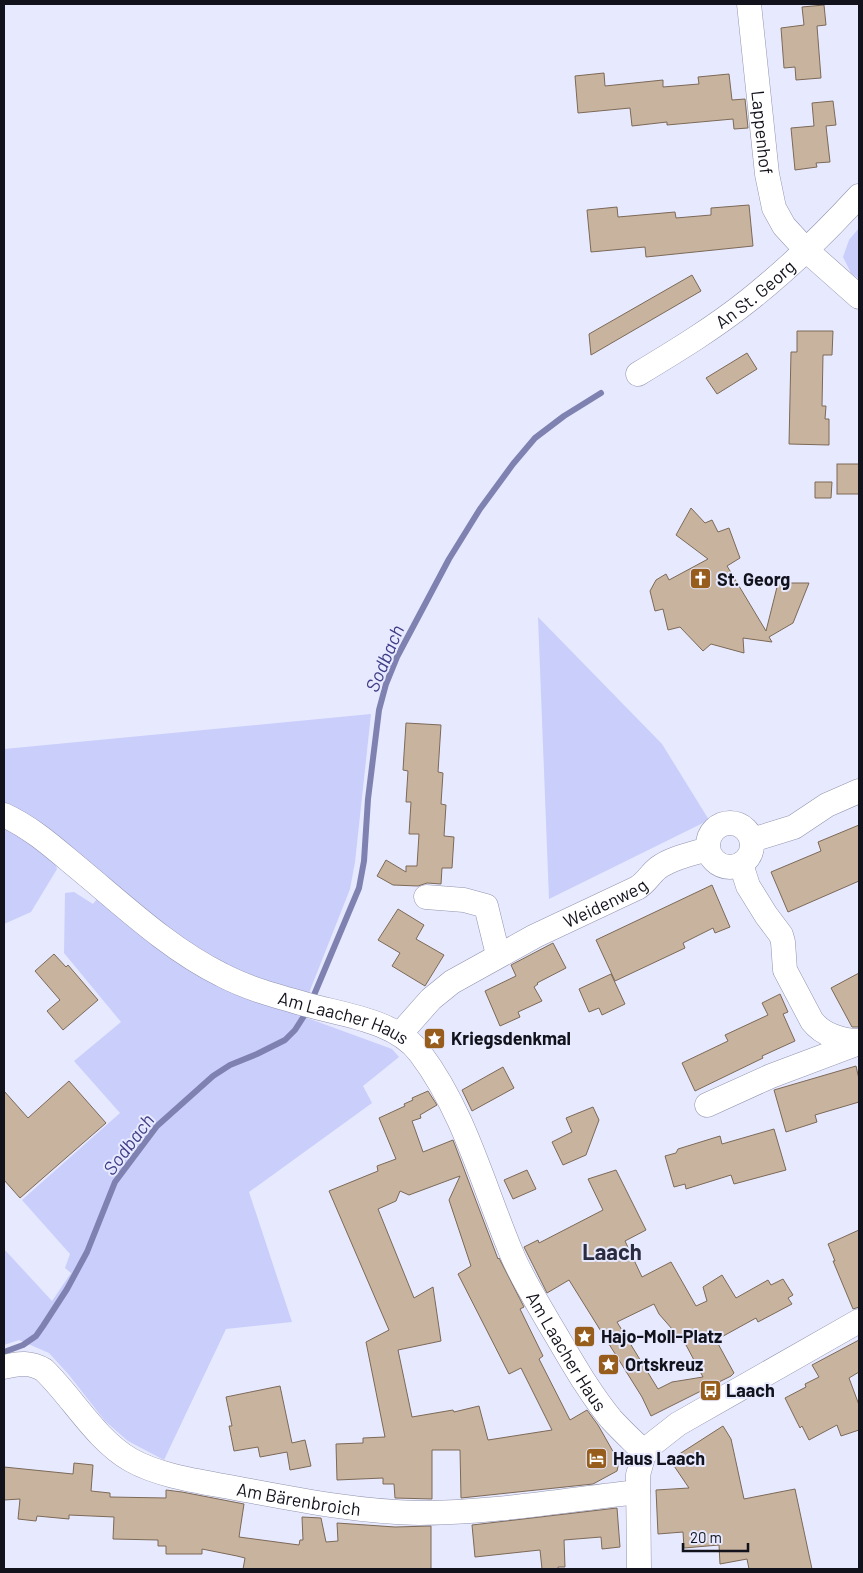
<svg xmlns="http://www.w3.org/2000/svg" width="863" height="1573" viewBox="0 0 863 1573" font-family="Barlow,sans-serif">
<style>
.green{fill:#cacefb}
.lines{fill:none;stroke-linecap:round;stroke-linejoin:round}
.stream{stroke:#7f82b1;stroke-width:6}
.building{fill:#c8b39f;stroke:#7c6957;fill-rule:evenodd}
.minor-casing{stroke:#9294ad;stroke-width:25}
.minor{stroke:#fff;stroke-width:24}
.labels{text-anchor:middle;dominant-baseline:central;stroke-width:4;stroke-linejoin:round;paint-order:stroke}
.street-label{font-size:18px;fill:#11121b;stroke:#e7e9ff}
.poi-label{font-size:18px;font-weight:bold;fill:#11121b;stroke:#e7e9ff;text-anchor:start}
.water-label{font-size:19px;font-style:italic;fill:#403e87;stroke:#e7e9ff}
.district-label{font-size:22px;font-weight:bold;fill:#2b2c40;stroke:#e7e9ff}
</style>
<rect width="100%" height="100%" fill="#e7e9ff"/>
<!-- green -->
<g class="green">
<path d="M 859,228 L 859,279 L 851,273 L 843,257 L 849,240 Z"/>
<path d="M 538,617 L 662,744 L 709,820 L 549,899 Z"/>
<path d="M 371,714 L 355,862 L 350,889 L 307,998 L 229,972 L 4,810 L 4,749 Z"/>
<path d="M 4,824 L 53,853 L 57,869 L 31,912 L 4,924 Z"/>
<path d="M 74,892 L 93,904 L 97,899 L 214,980 L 299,1015 L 392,1049 L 399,1057 L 363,1086 L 372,1103 L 249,1192 L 292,1322 L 226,1329 L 164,1460 L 128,1441 L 105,1421 L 69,1375 L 49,1353 L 19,1340 L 4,1345 L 4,1249 L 52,1301 L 71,1273 L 65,1268 L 70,1254 L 22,1200 L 120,1113 L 74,1061 L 121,1022 L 64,953 L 65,893 Z"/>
</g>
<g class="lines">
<!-- stream -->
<g class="stream">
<path d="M 314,995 L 359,888 L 364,861 L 368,799 L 379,710 L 386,684 L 397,657 L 449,559 L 480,509 L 513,464 L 535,438 L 564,416 L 601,393"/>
<path d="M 4,1352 L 23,1345 L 36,1336 L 43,1326 L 67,1289 L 87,1252 L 115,1182 L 157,1126 L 213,1076 L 230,1065 L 257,1054 L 285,1040 L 295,1030 L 304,1016"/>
</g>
</g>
<!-- building -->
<g class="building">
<path d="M 824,5 L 826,25 L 817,26 L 821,78 L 796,80 L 795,67 L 784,68 L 781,28 L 804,25 L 802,7 Z"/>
<path d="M 604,73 L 605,86 L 663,80 L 663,87 L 699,84 L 698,77 L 729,74 L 732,100 L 745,99 L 748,128 L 734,129 L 733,119 L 667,125 L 667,122 L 632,126 L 630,108 L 578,113 L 575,76 Z"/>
<path d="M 833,101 L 836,125 L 826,126 L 830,162 L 816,163 L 817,167 L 795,170 L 791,128 L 814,126 L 812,103 Z"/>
<path d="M 749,205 L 753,246 L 646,257 L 645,247 L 591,252 L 587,210 L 617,207 L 618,217 L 675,212 L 676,218 L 711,215 L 711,208 Z"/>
<path d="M 692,275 L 701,291 L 591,355 L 589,334 Z"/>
<path d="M 797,331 L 833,331 L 832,355 L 823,355 L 822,406 L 826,406 L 825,419 L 829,419 L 829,445 L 789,444 L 791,352 L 797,352 Z"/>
<path d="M 747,353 L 757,369 L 717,394 L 706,378 Z"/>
<rect x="837" y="464" width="22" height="30"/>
<path d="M 815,482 L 832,482 L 831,498 L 815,498 Z"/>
<path d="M 691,508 L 705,523 L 712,520 L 718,532 L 729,528 L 740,558 L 727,566 L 766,631 L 778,583 L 809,583 L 793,623 L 769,637 L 772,642 L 743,638 L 744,653 L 711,644 L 703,651 L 680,627 L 668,630 L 663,609 L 655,611 L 650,591 L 656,580 L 666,574 L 669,580 L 708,559 L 676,535 Z"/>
<path d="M 406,723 L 441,725 L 438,772 L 443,773 L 441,804 L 446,805 L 444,836 L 454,837 L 452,868 L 442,868 L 441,884 L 427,883 L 418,886 L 393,885 L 377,876 L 386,860 L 406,872 L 406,866 L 417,866 L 419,834 L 409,834 L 411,802 L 406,802 L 408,771 L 403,770 Z"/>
<path d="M 859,825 L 859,881 L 788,912 L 771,872 L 821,851 L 818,842 Z"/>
<path d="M 712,885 L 730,927 L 715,933 L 713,928 L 683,943 L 685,948 L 615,981 L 596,940 Z"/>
<path d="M 398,909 L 424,925 L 416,939 L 444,955 L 425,986 L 392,966 L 400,953 L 378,940 Z"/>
<path d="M 553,943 L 566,968 L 537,983 L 538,984 L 534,987 L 542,1001 L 518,1012 L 520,1017 L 500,1026 L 485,991 L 516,976 L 511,965 Z"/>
<path d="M 54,954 L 66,967 L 68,965 L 98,1000 L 63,1030 L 47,1011 L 60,1000 L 35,971 Z"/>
<path d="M 859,973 L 859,1027 L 852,1027 L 831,988 Z"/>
<path d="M 611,974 L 625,1004 L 602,1015 L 599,1008 L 589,1012 L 579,989 Z"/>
<path d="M 780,994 L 788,1012 L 783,1014 L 795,1041 L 762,1056 L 763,1058 L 695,1091 L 682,1063 L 728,1041 L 725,1035 L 768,1015 L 762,1003 Z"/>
<path d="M 856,1066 L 859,1079 L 859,1102 L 815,1115 L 817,1122 L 786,1132 L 774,1090 Z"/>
<path d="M 503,1067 L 514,1088 L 472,1111 L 462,1090 Z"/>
<path d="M 69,1081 L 106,1123 L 20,1198 L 4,1180 L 4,1091 L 28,1118 Z"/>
<path d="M 428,1091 L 437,1105 L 420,1115 L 421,1118 L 412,1121 L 423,1152 L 453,1140 L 498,1259 L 499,1258 L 524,1307 L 520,1309 L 543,1356 L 539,1359 L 570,1420 L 587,1410 L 598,1425 L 619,1462 L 617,1471 L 593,1484 L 461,1498 L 460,1450 L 432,1450 L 432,1499 L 395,1498 L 394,1484 L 383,1484 L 383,1478 L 337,1480 L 336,1444 L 363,1443 L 363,1438 L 385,1437 L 366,1342 L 389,1330 L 329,1191 L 378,1171 L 377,1166 L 396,1159 L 379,1118 L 405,1106 L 404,1104 L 413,1100 L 412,1098 ZM 460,1176 L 449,1200 L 471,1266 L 458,1274 L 509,1374 L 521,1368 L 552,1430 L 488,1440 L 479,1406 L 454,1412 L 453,1410 L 412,1417 L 398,1350 L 441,1341 L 433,1287 L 414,1298 L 378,1209 L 396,1201 L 400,1191 L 409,1195 Z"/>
<path d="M 593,1107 L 599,1120 L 586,1155 L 563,1165 L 552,1142 L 572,1132 L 566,1118 Z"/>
<path d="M 774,1129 L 786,1170 L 734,1184 L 731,1175 L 686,1189 L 685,1184 L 674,1187 L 665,1156 L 676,1153 L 678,1149 L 720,1136 L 722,1144 Z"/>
<path d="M 527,1170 L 536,1189 L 513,1199 L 504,1180 Z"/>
<path d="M 616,1170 L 646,1230 L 625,1241 L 642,1277 L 671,1262 L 696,1306 L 707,1301 L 703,1287 L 722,1275 L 736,1298 L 768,1280 L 771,1285 L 783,1279 L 793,1295 L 788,1298 L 792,1304 L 758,1322 L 756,1318 L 716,1340 L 734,1373 L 731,1376 L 651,1416 L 642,1397 L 569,1280 L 547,1293 L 524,1247 L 538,1240 L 539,1243 L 603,1210 L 588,1179 ZM 654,1304 L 659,1314 L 686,1345 L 703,1377 L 672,1382 L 658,1389 L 617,1322 Z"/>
<path d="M 859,1230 L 859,1307 L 853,1309 L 833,1261 L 835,1261 L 828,1244 Z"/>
<path d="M 859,1340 L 859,1372 L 849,1378 L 859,1405 L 859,1430 L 841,1436 L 837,1425 L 809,1440 L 802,1426 L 800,1428 L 785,1398 L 806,1387 L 805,1384 L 819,1377 L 812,1365 Z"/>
<path d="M 280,1386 L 292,1443 L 305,1440 L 311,1466 L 290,1470 L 287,1452 L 260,1457 L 258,1447 L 234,1451 L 229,1426 L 232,1426 L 226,1397 Z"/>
<path d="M 723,1426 L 731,1439 L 744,1499 L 795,1489 L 812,1569 L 749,1569 L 747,1559 L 720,1564 L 719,1545 L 684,1548 L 683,1532 L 658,1534 L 656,1490 L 689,1488 L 670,1460 Z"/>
<path d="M 74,1463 L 93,1465 L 91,1491 L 110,1493 L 110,1497 L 166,1498 L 166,1490 L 182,1492 L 244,1504 L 239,1537 L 299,1545 L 300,1540 L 303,1540 L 302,1517 L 321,1518 L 326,1542 L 338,1541 L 337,1523 L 395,1527 L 431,1526 L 431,1569 L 243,1569 L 245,1558 L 237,1556 L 202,1549 L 202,1554 L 166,1554 L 166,1546 L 158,1546 L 158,1540 L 113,1539 L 114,1517 L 69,1515 L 69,1519 L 37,1516 L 36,1521 L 18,1519 L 20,1499 L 4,1500 L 4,1467 L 73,1474 Z"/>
<path d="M 617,1508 L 620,1547 L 602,1549 L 601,1537 L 564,1540 L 565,1567 L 558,1567 L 558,1569 L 542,1569 L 540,1550 L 475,1557 L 472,1525 Z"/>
</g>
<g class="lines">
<defs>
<g id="minor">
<path id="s1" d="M 749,4 L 767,174 L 774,208 L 784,226 L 806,250 L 859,297"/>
<path id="s2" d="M 638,374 C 676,351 714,328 749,300 C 788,269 825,233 859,196"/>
<path id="s3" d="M 4,815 C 32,828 53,847 77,867 C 123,905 169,949 222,975 C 249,989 279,997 308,1005 C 344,1015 396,1021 420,1053 C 464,1111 483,1185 511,1252 C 521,1277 536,1300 549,1323 C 569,1356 587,1390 611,1419 C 622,1431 634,1442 645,1453"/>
<circle cx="730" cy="845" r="22"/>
<path d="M 752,840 L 794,827 L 827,805 L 859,791"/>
<path d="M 741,864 L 748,886 L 766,915 L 781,935 L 783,942 L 785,970 L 812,1021 C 823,1035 842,1041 859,1041"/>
<path d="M 426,897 L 464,900 L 486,906 L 498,955"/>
<path id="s4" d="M 400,1034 L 431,999 L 452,982 L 535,936 L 637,888 C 646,883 650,874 658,868 C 671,858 692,854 708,849"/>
<path d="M 707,1105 L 771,1076 L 859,1043"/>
<path id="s5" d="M 4,1367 C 19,1363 31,1362 44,1370 C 73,1398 96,1440 131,1460 C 161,1477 205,1482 240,1489 C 299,1500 359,1512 419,1513 C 492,1513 566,1500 638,1492"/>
<path d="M 639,1569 L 638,1475 L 643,1457 L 650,1446 L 678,1424 L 859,1321"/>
</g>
</defs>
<!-- minor casing -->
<use href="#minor" class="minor-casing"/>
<!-- minor -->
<use href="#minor" class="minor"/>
</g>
<!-- icons -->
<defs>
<symbol id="church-square" viewBox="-11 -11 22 22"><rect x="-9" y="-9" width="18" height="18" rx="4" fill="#975d1c" stroke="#e7e9ff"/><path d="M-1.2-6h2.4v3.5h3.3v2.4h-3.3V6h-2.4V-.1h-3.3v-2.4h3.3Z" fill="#fff"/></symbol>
<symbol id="sight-square" viewBox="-11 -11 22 22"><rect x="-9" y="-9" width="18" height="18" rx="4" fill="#975d1c" stroke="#e7e9ff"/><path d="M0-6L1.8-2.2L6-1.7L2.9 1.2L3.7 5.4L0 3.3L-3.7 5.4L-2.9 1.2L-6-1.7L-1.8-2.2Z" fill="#fff"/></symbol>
<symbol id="bus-square" viewBox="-11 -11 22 22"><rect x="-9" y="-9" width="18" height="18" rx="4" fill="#975d1c" stroke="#e7e9ff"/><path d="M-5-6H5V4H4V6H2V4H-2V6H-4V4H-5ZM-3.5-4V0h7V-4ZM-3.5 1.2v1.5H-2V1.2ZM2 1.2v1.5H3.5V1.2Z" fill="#fff"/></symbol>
<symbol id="hotel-square" viewBox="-11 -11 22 22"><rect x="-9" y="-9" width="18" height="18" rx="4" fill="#975d1c" stroke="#e7e9ff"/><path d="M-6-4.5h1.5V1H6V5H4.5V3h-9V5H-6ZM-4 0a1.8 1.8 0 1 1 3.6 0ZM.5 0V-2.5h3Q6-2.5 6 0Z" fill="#fff"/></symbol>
</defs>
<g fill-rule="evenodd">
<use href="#church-square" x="688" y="566" width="25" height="25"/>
<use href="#sight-square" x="422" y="1026" width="25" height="25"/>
<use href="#sight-square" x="572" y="1324" width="25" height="25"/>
<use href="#sight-square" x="596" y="1352" width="25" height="25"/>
<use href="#bus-square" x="698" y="1378" width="25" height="25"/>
<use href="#hotel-square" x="584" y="1446" width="25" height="25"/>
</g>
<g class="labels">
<!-- street labels -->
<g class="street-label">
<text stroke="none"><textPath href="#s1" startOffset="129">Lappenhof</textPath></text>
<text stroke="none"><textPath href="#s2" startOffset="142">An St. Georg</textPath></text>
<text stroke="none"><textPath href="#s4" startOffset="246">Weidenweg</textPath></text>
<text stroke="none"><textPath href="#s3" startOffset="400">Am Laacher Haus</textPath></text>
<text stroke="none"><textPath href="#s3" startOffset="820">Am Laacher Haus</textPath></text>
<text stroke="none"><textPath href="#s5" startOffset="340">Am Bärenbroich</textPath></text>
</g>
<!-- poi labels -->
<g class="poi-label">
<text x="717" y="579">St. Georg</text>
<text x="451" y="1038">Kriegsdenkmal</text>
<text x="601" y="1336">Hajo-Moll-Platz</text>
<text x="625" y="1364">Ortskreuz</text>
<text x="726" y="1390">Laach</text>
<text x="613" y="1458">Haus Laach</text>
</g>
<!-- water labels -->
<g class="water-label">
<text transform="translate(384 658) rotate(-67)">Sodbach</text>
<text transform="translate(128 1144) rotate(-53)">Sodbach</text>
</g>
<!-- district labels -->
<g class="district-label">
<text x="612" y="1251">Laach</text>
</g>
</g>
<!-- border -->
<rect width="863" height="1573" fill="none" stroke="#11121b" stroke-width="10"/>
<!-- scale -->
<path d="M683 1543v8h65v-8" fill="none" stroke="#11121b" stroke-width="2.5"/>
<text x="690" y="1543" font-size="15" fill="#11121b" stroke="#e7e9ff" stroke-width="4" paint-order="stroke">20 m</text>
</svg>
